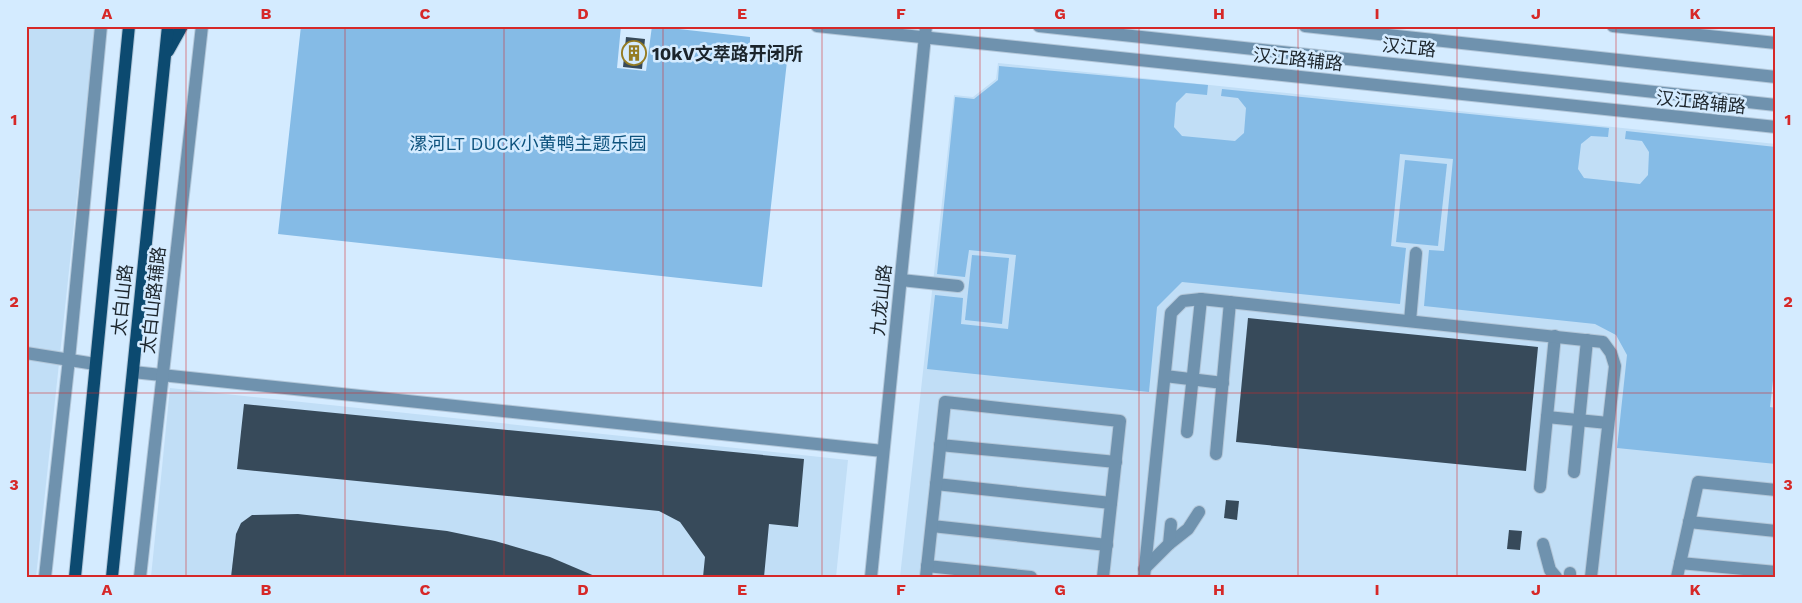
<svg xmlns="http://www.w3.org/2000/svg" width="1802" height="603" viewBox="0 0 1802 603" font-family="'Work Sans','Noto Sans SC',sans-serif">
<style>
.built{fill:#c1def6}
.green{fill:#85bbe6}
.building{fill:#374a5a}
.lines{fill:none;stroke-linecap:round;stroke-linejoin:round}
.minor-casing{stroke:#b3c7d9;stroke-width:14}
.major-casing{stroke:#b3c7d9;stroke-width:14}
.minor{stroke:#6f92ae;stroke-width:12}
.major{stroke:#0c4a70;stroke-width:12}
.grid{fill:none;stroke:#d62828;stroke-width:1;stroke-opacity:0.55}
.labels{text-anchor:middle;dominant-baseline:central;stroke-width:5;stroke-linejoin:round;paint-order:stroke}
.street-label{font-size:18px;fill:#1c252c;stroke:#d4ebff}
.poi-label{font-size:18px;font-weight:bold;fill:#1c252c;stroke:#d4ebff;text-anchor:start}
.park-label{font-size:18px;fill:#0d527d;stroke:#d4ebff}
.neatline{fill:none;stroke:#d62828;stroke-width:2}
.grid-label{font-size:16px;text-anchor:middle;font-weight:bold;fill:#d62828}
</style>
<rect width="100%" height="100%" fill="#d4ebff"/>
<!-- built -->
<g class="built">
<path d="M 26,26 L 94,26 L 95,29 L 36,577 L 26,577 Z"/>
<path d="M 998,63 L 1776,144 L 1776,577 L 900,577 L 954,95 L 973,97 L 996,79 Z"/>
<path d="M 170,388 L 848,460 L 836,577 L 151,577 Z"/>
</g>
<!-- green -->
<g class="green">
<path d="M 301,26 L 621,26 L 617,68 L 646,71 L 652,26 L 750,37 L 750,48 L 788,52 L 762,287 L 278,234 Z"/>
<path d="M 999,66 L 1208,85 L 1207,95 L 1186,93 L 1176,103 L 1174,127 L 1182,136 L 1235,141 L 1244,133 L 1246,108 L 1238,98 L 1221,96 L 1222,89 L 1609,128 L 1608,137 L 1591,136 L 1581,144 L 1578,169 L 1584,178 L 1640,184 L 1648,175 L 1649,152 L 1642,141 L 1625,139 L 1626,131 L 1776,147 L 1776,354 L 1770,407 L 1776,408 L 1776,464 L 1617,448 L 1627,355 L 1616,335 L 1595,324 L 1424,306 L 1429,250 L 1444,251 L 1453,159 L 1400,154 L 1391,246 L 1406,248 L 1400,304 L 1182,282 L 1157,307 L 1149,392 L 927,369 L 935,295 L 963,298 L 961,324 L 1008,329 L 1016,255 L 969,250 L 965,277 L 937,274 L 955,97 L 974,99 L 998,80 Z"/>
<path d="M 1405,160 L 1447,164 L 1438,246 L 1396,242 Z"/>
<path d="M 972,255 L 1009,258 L 1002,324 L 965,320 Z"/>
</g>
<!-- building -->
<g class="building">
<path d="M 626,37 L 645,39 L 642,69 L 623,67 Z"/>
<path d="M 1248,318 L 1538,347 L 1526,471 L 1236,442 Z"/>
<path d="M 244,404 L 804,459 L 798,527 L 769,524 L 764,577 L 703,577 L 705,557 L 680,522 L 659,511 L 237,469 Z"/>
<path d="M 1226,500 L 1239,501 L 1237,520 L 1224,518 Z"/>
<path d="M 298,514 L 447,531 L 495,541 L 550,557 L 597,577 L 231,577 L 236,534 L 241,523 L 252,515 Z"/>
<path d="M 1509,530 L 1522,531 L 1520,550 L 1507,549 Z"/>
</g>
<g class="lines">
<defs>
<g id="minor">
<path d="M 817,26 L 1776,127"/>
<path d="M 1039,26 L 1776,105"/>
<path d="M 1305,26 L 1776,77"/>
<path d="M 1613,26 L 1776,43"/>
<path d="M 901,280 L 958,286"/>
<path d="M 1410,321 L 1416,253"/>
<path d="M 26,353 L 95,364"/>
<path d="M 133,372 L 883,451"/>
<path d="M 1165,376 L 1223,383"/>
<path d="M 1547,417 L 1608,423"/>
<path d="M 1187,432 L 1201,299"/>
<path d="M 940,445 L 1116,462"/>
<path d="M 1216,454 L 1230,302"/>
<path d="M 1574,472 L 1587,340"/>
<path d="M 936,484 L 1111,503"/>
<path d="M 1540,487 L 1555,336"/>
<path d="M 1689,522 L 1776,531"/>
<path d="M 932,526 L 1107,545"/>
<path d="M 1169,544 L 1188,529 L 1199,512"/>
<path d="M 1543,544 L 1550,570 L 1556,577"/>
<path d="M 1680,563 L 1776,572"/>
<path d="M 927,566 L 1031,577"/>
<path d="M 1144,569 L 1169,544 L 1171,524"/>
<path d="M 45,577 L 69,359 L 101,26"/>
<path d="M 140,577 L 202,26"/>
<path d="M 871,577 L 926,26"/>
<path d="M 926,577 L 945,402 L 1120,421 L 1103,577"/>
<path d="M 1144,577 L 1171,313 L 1183,301 L 1201,299 L 1603,342 L 1611,353 L 1615,366 L 1591,577"/>
<path d="M 1570,577 L 1570,573"/>
<path d="M 1677,577 L 1698,482 L 1776,490"/>
</g>
<g id="major">
<path d="M 168,51 L 182,26"/>
<path d="M 75,577 L 129,26"/>
<path d="M 112,577 L 168,26"/>
</g>
</defs>
<!-- minor casing -->
<use href="#minor" class="minor-casing"/>
<!-- major casing -->
<use href="#major" class="major-casing"/>
<!-- minor -->
<use href="#minor" class="minor"/>
<!-- major -->
<use href="#major" class="major"/>
</g>
<!-- grid -->
<path class="grid" d="M 186,26 L 186,577M 345,26 L 345,577M 504,26 L 504,577M 663,26 L 663,577M 822,26 L 822,577M 980,26 L 980,577M 1139,26 L 1139,577M 1298,26 L 1298,577M 1457,26 L 1457,577M 1616,26 L 1616,577M 26,210 L 1776,210M 26,393 L 1776,393"/>
<!-- icons -->
<defs>
<symbol id="building-ring" viewBox="-11 -11 22 22"><circle r="9.5" fill="#d4ebff" stroke="#957c23" stroke-width="1.5"/><path d="M-4-6H4V6H1V3H-1V6H-4ZM-2.5-4.3h1.7v1.8h-1.7ZM.8-4.3h1.7v1.8H.8ZM-2.5-1h1.7V.8h-1.7ZM.8-1h1.7V.8H.8Z" fill="#957c23"/></symbol>
</defs>
<g fill-rule="evenodd">
<use href="#building-ring" x="620" y="39" width="28" height="28"/>
</g>
<g class="labels">
<!-- street labels -->
<g class="street-label">
<text transform="translate(1409 47) rotate(6)">汉江路</text>
<text transform="translate(1298 59) rotate(6)">汉江路辅路</text>
<text transform="translate(1701 102) rotate(6)">汉江路辅路</text>
<text transform="translate(122 300) rotate(-84)">太白山路</text>
<text transform="translate(153 300) rotate(-84)">太白山路辅路</text>
<text transform="translate(881 300) rotate(-84)">九龙山路</text>
</g>
<!-- poi labels -->
<g class="poi-label">
<text x="652" y="53">10kV文萃路开闭所</text>
</g>
<!-- park labels -->
<g class="park-label">
<text x="528" y="143">漯河LT DUCK小黄鸭主题乐园</text>
</g>
</g>
<!-- border -->
<rect width="1802" height="603" fill="none" stroke="#d4ebff" stroke-width="55"/>
<rect x="28" y="28" width="1746" height="548" class="neatline"/>
<g class="grid-label">
<text x="107" y="19">A</text>
<text x="266" y="19">B</text>
<text x="425" y="19">C</text>
<text x="583" y="19">D</text>
<text x="742" y="19">E</text>
<text x="901" y="19">F</text>
<text x="1060" y="19">G</text>
<text x="1219" y="19">H</text>
<text x="1377" y="19">I</text>
<text x="1536" y="19">J</text>
<text x="1695" y="19">K</text>
<text x="14" y="125">1</text>
<text x="1788" y="125">1</text>
<text x="14" y="307">2</text>
<text x="1788" y="307">2</text>
<text x="14" y="490">3</text>
<text x="1788" y="490">3</text>
<text x="107" y="595">A</text>
<text x="266" y="595">B</text>
<text x="425" y="595">C</text>
<text x="583" y="595">D</text>
<text x="742" y="595">E</text>
<text x="901" y="595">F</text>
<text x="1060" y="595">G</text>
<text x="1219" y="595">H</text>
<text x="1377" y="595">I</text>
<text x="1536" y="595">J</text>
<text x="1695" y="595">K</text>
</g>
</svg>
